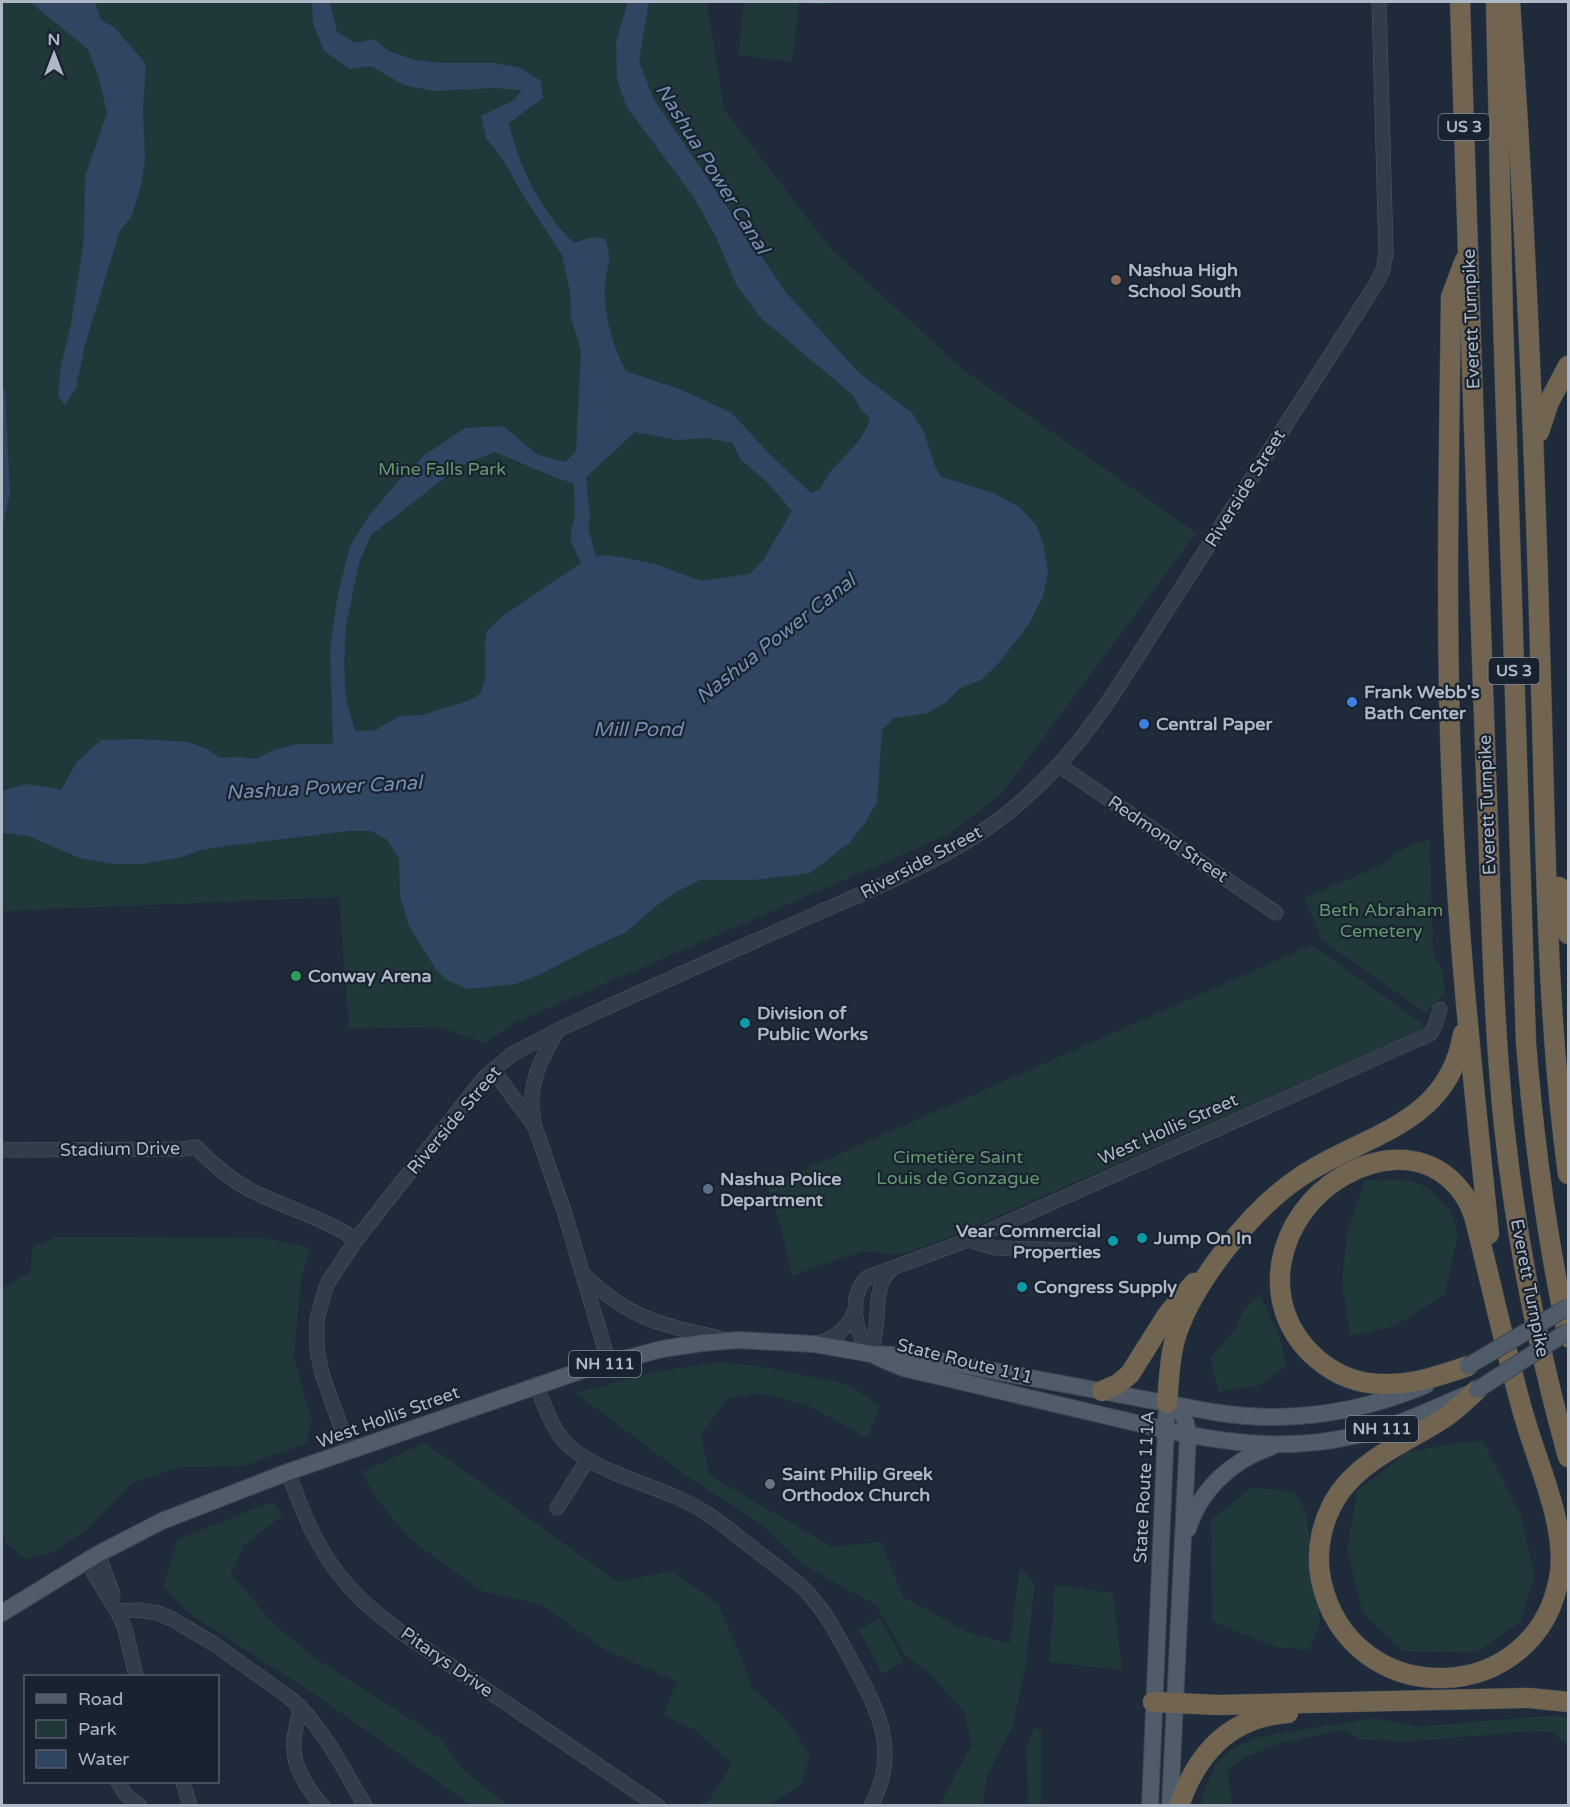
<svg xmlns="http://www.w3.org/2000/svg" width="1570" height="1807" viewBox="0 0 1570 1807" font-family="'Varela Round',sans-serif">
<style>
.green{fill:#21383b}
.water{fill:#304561;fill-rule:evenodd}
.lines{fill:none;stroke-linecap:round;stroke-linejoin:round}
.minor-casing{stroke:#4e5865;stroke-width:15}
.major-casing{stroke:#3d4654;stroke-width:18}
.highway-casing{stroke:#3e4855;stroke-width:21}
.minor{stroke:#333d4a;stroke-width:14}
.major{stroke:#515c6b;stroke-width:16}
.highway{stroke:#716450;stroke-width:20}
.major-bridge-casing{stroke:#3d4654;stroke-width:18;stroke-linecap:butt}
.major-bridge{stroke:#515c6b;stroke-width:16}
.education-dot{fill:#8d6e63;stroke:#19222f;stroke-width:2}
.shop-dot{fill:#3f7fe0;stroke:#19222f;stroke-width:2}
.leisure-dot{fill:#2e9e5b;stroke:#19222f;stroke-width:2}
.culture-dot{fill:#0f9aa8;stroke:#19222f;stroke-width:2}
.service-dot{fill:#5c6f8a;stroke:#19222f;stroke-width:2}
.worship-dot{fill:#6b7280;stroke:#19222f;stroke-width:2}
.labels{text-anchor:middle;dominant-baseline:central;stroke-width:4.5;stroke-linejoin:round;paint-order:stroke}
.shield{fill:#19222f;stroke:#818b99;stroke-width:1.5}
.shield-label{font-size:16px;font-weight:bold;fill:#aeb8c7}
.poi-label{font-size:18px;font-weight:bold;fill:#aeb8c7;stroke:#19222f;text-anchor:start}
.street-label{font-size:18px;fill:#aeb8c7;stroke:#19222f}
.park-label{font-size:18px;fill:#64996f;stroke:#19222f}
.water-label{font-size:20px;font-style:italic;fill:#748eb2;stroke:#19222f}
</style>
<rect width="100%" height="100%" fill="#1f2b3a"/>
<!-- green -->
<g class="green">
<path d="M 2,2 L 707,2 L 724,109 L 830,248 L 965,371 L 1196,533 L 1002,793 L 948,835 L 514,1023 L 485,1043 L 449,1030 L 431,1027 L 349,1029 L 339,897 L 2,911 Z"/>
<path d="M 744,2 L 826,2 L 826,5 L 799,2 L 792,62 L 738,55 Z"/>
<path d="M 1430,840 L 1433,955 L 1443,971 L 1445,993 L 1436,1001 L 1427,1014 L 1322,940 L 1304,898 L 1382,865 L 1394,854 L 1413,844 Z"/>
<path d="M 1312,945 L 1424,1025 L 1422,1029 L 948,1238 L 899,1255 L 863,1251 L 792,1275 L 781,1227 L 767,1186 Z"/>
<path d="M 1402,1179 L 1426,1186 L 1450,1210 L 1458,1235 L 1445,1294 L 1395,1326 L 1350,1336 L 1342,1280 L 1348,1229 L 1365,1180 Z"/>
<path d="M 56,1237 L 263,1238 L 310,1248 L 301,1279 L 294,1358 L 312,1422 L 306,1444 L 243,1466 L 182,1467 L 133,1483 L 84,1532 L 50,1553 L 26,1559 L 7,1544 L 2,1532 L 2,1288 L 31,1272 L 32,1248 Z"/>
<path d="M 1259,1294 L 1277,1330 L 1287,1366 L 1259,1385 L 1219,1392 L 1210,1358 L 1234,1331 L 1243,1312 Z"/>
<path d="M 720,1362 L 770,1368 L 849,1385 L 880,1406 L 867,1438 L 807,1405 L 758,1393 L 727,1399 L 701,1435 L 709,1475 L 832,1547 L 881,1542 L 903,1597 L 967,1632 L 1010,1644 L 1020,1567 L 1035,1584 L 1025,1668 L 1013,1726 L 987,1776 L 982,1805 L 940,1805 L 972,1744 L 964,1712 L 927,1671 L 905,1655 L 876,1605 L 802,1564 L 762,1525 L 684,1474 L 576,1393 L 660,1371 Z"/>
<path d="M 1483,1441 L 1522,1518 L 1534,1577 L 1521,1621 L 1476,1653 L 1402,1651 L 1363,1613 L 1347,1550 L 1357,1491 L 1407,1452 L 1458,1443 Z"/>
<path d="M 424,1443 C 490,1487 552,1537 618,1582 L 671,1571 L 718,1604 L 744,1664 L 751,1686 L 787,1720 L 810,1756 L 801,1784 L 770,1805 L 695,1805 L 708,1802 L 732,1764 L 695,1730 L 663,1715 L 677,1681 L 607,1651 L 542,1605 L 482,1591 L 411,1540 L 377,1499 L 362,1472 Z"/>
<path d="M 1251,1488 L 1278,1490 L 1294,1493 L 1306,1511 L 1320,1624 L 1309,1650 L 1275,1647 L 1212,1621 L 1211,1520 Z"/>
<path d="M 273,1502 L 283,1515 L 244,1545 L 231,1574 L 269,1619 L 309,1654 L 441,1739 L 461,1768 L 507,1805 L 471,1805 L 316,1695 L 188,1613 L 163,1586 L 178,1539 Z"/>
<path d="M 1055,1585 L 1113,1593 L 1122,1670 L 1049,1662 Z"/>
<path d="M 880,1618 L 904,1662 L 882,1674 L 859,1630 Z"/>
<path d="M 1559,1715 L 1568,1719 L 1568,1745 L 1553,1732 L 1532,1731 L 1403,1742 L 1359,1739 L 1346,1729 L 1282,1743 L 1246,1756 L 1227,1771 L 1232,1805 L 1202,1805 L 1202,1796 L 1215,1766 L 1229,1751 L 1254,1738 L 1375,1718 L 1415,1727 Z"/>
<path d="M 1035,1727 L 1041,1730 L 1041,1805 L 1028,1805 L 1027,1745 Z"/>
</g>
<!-- water -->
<g class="water">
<path d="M 30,2 L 95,2 L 101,20 L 115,28 L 146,64 L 143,109 L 145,161 L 141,186 L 132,215 L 119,233 L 85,345 L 76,388 L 65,405 L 58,396 L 61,366 L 71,324 L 84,239 L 85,177 L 107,113 L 99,78 L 88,49 Z"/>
<path d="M 312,2 L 330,2 L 337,32 L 355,43 L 375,39 L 388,51 L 415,60 L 441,63 L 494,63 L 521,68 L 541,81 L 543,98 L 509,123 C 519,167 541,212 574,243 L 592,237 L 605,239 C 614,264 605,266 605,289 C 604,317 613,347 626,371 L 684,391 L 732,413 L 770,455 L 811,493 L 820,489 C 823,484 826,477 830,472 C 845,455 864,441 870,418 L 862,411 L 853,395 L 762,319 L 737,286 L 715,235 L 693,196 L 626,106 L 617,79 L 616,42 L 628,2 L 649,2 L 639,61 L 654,100 L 784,290 L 857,371 L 912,413 L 924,432 L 935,466 L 941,477 L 994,493 L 1019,507 L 1037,526 L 1043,544 L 1048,572 L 1043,596 L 1029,624 L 997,665 L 981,680 L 960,688 L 945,703 L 927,713 L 894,718 L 882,730 L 877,802 L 865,823 L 849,843 L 810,873 L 753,880 L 700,880 L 678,891 L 656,906 L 626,932 L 589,949 L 543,973 L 516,984 L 467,989 L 447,980 L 435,968 L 409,926 L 400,896 L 399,858 L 386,839 L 371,831 L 349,831 L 234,845 L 200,850 L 181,857 L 144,864 L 114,864 L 80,858 L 28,836 L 2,833 L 2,791 L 28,784 L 61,790 L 77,762 L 101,740 L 138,739 L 188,742 L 207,749 L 220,758 L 240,757 L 256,759 L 274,750 L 297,744 L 333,744 L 330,647 L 338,594 L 350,546 L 369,516 L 399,480 L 425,455 L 465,428 L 503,426 L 538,455 L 565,462 L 576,451 L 581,350 L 571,318 L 570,291 L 562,255 L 526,200 L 502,158 L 486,138 L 481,116 L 514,100 L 522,90 L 494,88 L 433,91 L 404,85 L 371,66 L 350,69 L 324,51 L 313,23 ZM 635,432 L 677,440 L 707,438 L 733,443 L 740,459 L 768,483 L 792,511 L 763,560 L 749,574 L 701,581 L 656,564 L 608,555 L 596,556 L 588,528 L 590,518 L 586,477 ZM 495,452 L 559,479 L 574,483 L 575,517 L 571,530 L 571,542 L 581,563 L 503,616 L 487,631 L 485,644 L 485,679 L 480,694 L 468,701 L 422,715 L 399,716 L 376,730 L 355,731 L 346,699 L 344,665 L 346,625 L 359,563 L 371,535 L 460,466 Z"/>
<path d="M 2,382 L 5,393 L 10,493 L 2,529 Z"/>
</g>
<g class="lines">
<defs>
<g id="minor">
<path d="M 1060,766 L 1276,913"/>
<path d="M 493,1070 L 535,1127 L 564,1211 L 609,1363"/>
<path d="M 534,1122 C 526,1087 540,1060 558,1030"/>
<path d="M 2,1150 L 183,1149 L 196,1147 C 216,1168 237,1185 263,1196 C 295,1211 328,1220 356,1240"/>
<path d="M 968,1240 L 996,1248 L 1074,1250"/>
<path d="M 584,1275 C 629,1319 660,1324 719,1338"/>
<path d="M 814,1344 C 834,1340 849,1328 856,1308"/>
<path d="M 871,1354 C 855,1335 847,1295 868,1277 L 968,1240 L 1430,1034 L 1435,1026 L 1440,1009"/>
<path d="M 871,1354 C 873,1345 875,1335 876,1326 C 879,1305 875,1282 893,1268"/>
<path d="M 536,1384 C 545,1407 552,1431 571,1448 C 606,1477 667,1487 706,1513 C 723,1523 738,1537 754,1549 C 771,1563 791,1576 807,1592 C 826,1612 838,1636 851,1660 C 878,1711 901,1750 871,1806"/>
<path d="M 350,1452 L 322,1374 L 317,1349 L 317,1319 L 327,1284 L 356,1240 L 484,1078 L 511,1055 L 558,1030 C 645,989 733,951 820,912 C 886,883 961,853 1016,806 C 1057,771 1084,737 1114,693 L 1376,284 L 1383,270 L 1386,252 L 1379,2"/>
<path d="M 288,1472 C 304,1516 318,1552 350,1588 C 381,1622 431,1652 469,1678 C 532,1720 595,1763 658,1806"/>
<path d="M 557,1508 L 588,1459"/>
<path d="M 98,1554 L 113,1594"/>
<path d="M 86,1561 L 117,1611 L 125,1629 L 136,1676"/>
<path d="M 117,1611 L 138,1610 L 158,1613 L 172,1619 L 214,1644 L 290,1698 C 323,1726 343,1768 365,1806"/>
<path d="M 301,1707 C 293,1738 288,1755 306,1784 C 311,1792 316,1799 323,1806"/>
<path d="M 118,1782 L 125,1794 L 140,1806"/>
<path d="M 183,1782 L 190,1806"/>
</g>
<g id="major">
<path d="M 877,1357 L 903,1368 L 1166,1430 C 1244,1447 1310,1452 1387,1427 C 1415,1418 1441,1405 1468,1394"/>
<path d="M 1168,1403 C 1182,1409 1187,1420 1188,1435 L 1170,1806"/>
<path d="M 1188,1529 C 1200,1489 1233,1460 1271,1447"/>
<path d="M 2,1613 L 98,1554 L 162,1521 L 288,1472 L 583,1370 L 662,1349 L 702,1343 L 738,1340 L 814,1344 L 871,1354 L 914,1356 L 1213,1412 C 1286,1424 1359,1413 1426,1385"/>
<path d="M 1150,1806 L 1167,1403"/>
</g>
<g id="highway">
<path d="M 1460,2 C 1469,259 1475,516 1486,773 C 1491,890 1492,1009 1504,1125 C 1516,1237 1538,1349 1568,1457"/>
<path d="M 1496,2 L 1503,318 L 1526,1043 C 1534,1142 1547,1240 1568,1337"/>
<path d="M 1510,2 C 1526,229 1535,457 1541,685 C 1546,848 1546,1012 1568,1174"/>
<path d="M 1465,260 L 1451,297 C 1449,460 1445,624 1452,788 C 1457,937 1474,1086 1489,1234"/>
<path d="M 1539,432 L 1549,402 L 1568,366"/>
<path d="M 1559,887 L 1562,911 L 1568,934"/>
<path d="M 1468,1366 C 1442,1375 1415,1384 1388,1384 C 1362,1385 1337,1376 1317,1359 C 1254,1305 1277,1214 1343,1176 C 1364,1164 1389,1157 1413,1161 C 1442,1166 1465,1188 1474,1216 C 1491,1282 1505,1350 1524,1416 C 1537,1463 1566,1523 1560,1572 C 1541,1709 1350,1715 1321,1580 C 1315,1550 1322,1518 1340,1492 C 1366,1456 1412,1440 1447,1416 C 1458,1408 1467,1399 1477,1390"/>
<path d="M 1102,1391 L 1118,1384 L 1130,1374 L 1167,1315 L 1194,1283"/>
<path d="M 1167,1403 C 1169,1383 1169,1363 1174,1343 C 1189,1286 1253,1207 1303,1175 C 1367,1133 1448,1125 1463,1034"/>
<path d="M 1153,1702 L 1219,1705 L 1529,1698 L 1568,1702"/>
<path d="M 1179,1806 C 1197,1753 1230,1717 1288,1713"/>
</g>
</defs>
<!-- minor casing -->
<use href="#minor" class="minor-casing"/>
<!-- major casing -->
<use href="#major" class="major-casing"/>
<!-- highway casing -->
<use href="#highway" class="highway-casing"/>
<!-- minor -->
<use href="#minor" class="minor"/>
<!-- major -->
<use href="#major" class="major"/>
<!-- highway -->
<use href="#highway" class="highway"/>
<defs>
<g id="major-bridge">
<path d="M 1468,1366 L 1568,1307"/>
<path d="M 1477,1390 L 1568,1331"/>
</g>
</defs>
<!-- major-bridge casing -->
<use href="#major-bridge" class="major-bridge-casing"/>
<!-- major-bridge -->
<use href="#major-bridge" class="major-bridge"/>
</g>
<!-- markers -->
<circle class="education-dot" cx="1116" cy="280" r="6"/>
<g class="shop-dot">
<circle cx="1352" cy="702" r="6"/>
<circle cx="1144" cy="724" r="6"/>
</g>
<circle class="leisure-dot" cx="296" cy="976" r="6"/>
<g class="culture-dot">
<circle cx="745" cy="1023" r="6"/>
<circle cx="1142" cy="1238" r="6"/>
<circle cx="1113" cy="1241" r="6"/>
<circle cx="1022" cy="1287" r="6"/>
</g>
<circle class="service-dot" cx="708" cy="1189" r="6"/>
<circle class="worship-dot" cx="770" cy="1484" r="6"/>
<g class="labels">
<!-- shield labels -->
<g class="shield">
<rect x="1438.5" y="114" width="51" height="26" rx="4.5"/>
<rect x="1488.5" y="658" width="51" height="26" rx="4.5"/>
<rect x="569" y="1351" width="72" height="26" rx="4.5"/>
<rect x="1346" y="1416" width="72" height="26" rx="4.5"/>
</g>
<g class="shield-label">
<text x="1464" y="127">US 3</text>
<text x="1514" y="671">US 3</text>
<text x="605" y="1364">NH 111</text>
<text x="1382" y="1429">NH 111</text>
</g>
<!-- poi labels -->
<g class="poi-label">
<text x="1128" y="270">Nashua High<tspan x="1128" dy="21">School South</tspan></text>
<text x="1364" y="692">Frank Webb's<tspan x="1364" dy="21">Bath Center</tspan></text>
<text x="1156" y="724">Central Paper</text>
<text x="308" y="976">Conway Arena</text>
<text x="757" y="1013">Division of<tspan x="757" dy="21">Public Works</tspan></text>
<text x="720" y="1179">Nashua Police<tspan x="720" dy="21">Department</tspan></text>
<text x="1101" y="1231" text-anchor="end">Vear Commercial<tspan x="1101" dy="21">Properties</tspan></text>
<text x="1154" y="1238">Jump On In</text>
<text x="1034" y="1287">Congress Supply</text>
<text x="782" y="1474">Saint Philip Greek<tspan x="782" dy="21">Orthodox Church</tspan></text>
</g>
<!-- street labels -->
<g class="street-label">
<text transform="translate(1471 319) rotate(-92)">Everett Turnpike</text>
<text transform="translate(1245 488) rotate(-58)">Riverside Street</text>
<text transform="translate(1487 805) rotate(-92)">Everett Turnpike</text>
<text transform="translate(1168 839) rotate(34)">Redmond Street</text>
<text transform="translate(921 862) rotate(-28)">Riverside Street</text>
<text transform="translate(454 1120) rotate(-50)">Riverside Street</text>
<text transform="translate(1168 1129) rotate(-24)">West Hollis Street</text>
<text transform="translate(120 1149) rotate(-1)">Stadium Drive</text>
<text transform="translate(1530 1288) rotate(79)">Everett Turnpike</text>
<text transform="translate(965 1361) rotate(14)">State Route 111</text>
<text transform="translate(388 1417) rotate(-20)">West Hollis Street</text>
<text transform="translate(1144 1487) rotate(-87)">State Route 111A</text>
<text transform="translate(447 1662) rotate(35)">Pitarys Drive</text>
</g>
<!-- park labels -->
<g class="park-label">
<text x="442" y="469">Mine Falls Park</text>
<text x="1381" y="910">Beth Abraham<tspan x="1381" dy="21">Cemetery</tspan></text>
<text x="958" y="1157">Cimetière Saint<tspan x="958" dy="21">Louis de Gonzague</tspan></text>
</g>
<!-- water labels -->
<g class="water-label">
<text transform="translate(712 169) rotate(58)">Nashua Power Canal</text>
<text transform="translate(776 639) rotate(-38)">Nashua Power Canal</text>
<text x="638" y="730">Mill Pond</text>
<text transform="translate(324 788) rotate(-3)">Nashua Power Canal</text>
</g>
</g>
<!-- border -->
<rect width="1570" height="1807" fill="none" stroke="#aeb8c7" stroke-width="6"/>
<!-- legend -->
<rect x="24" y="1675" width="195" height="108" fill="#19222f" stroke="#555e6c" stroke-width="1.5"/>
<rect x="36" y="1694" width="30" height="9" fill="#515c6b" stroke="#555e6c" stroke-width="1.5"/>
<text x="78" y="1705" font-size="18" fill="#aeb8c7">Road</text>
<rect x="36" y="1720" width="30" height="18" fill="#21383b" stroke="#555e6c" stroke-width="1.5"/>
<text x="78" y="1735" font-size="18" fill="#aeb8c7">Park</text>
<rect x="36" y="1750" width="30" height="18" fill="#304561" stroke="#555e6c" stroke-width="1.5"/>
<text x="78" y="1765" font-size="18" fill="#aeb8c7">Water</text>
<!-- north arrow -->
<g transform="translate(54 54)" stroke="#19222f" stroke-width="4.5" paint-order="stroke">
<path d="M0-4.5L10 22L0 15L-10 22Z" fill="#aeb8c7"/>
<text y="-9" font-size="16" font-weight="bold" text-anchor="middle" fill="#aeb8c7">N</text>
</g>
</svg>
